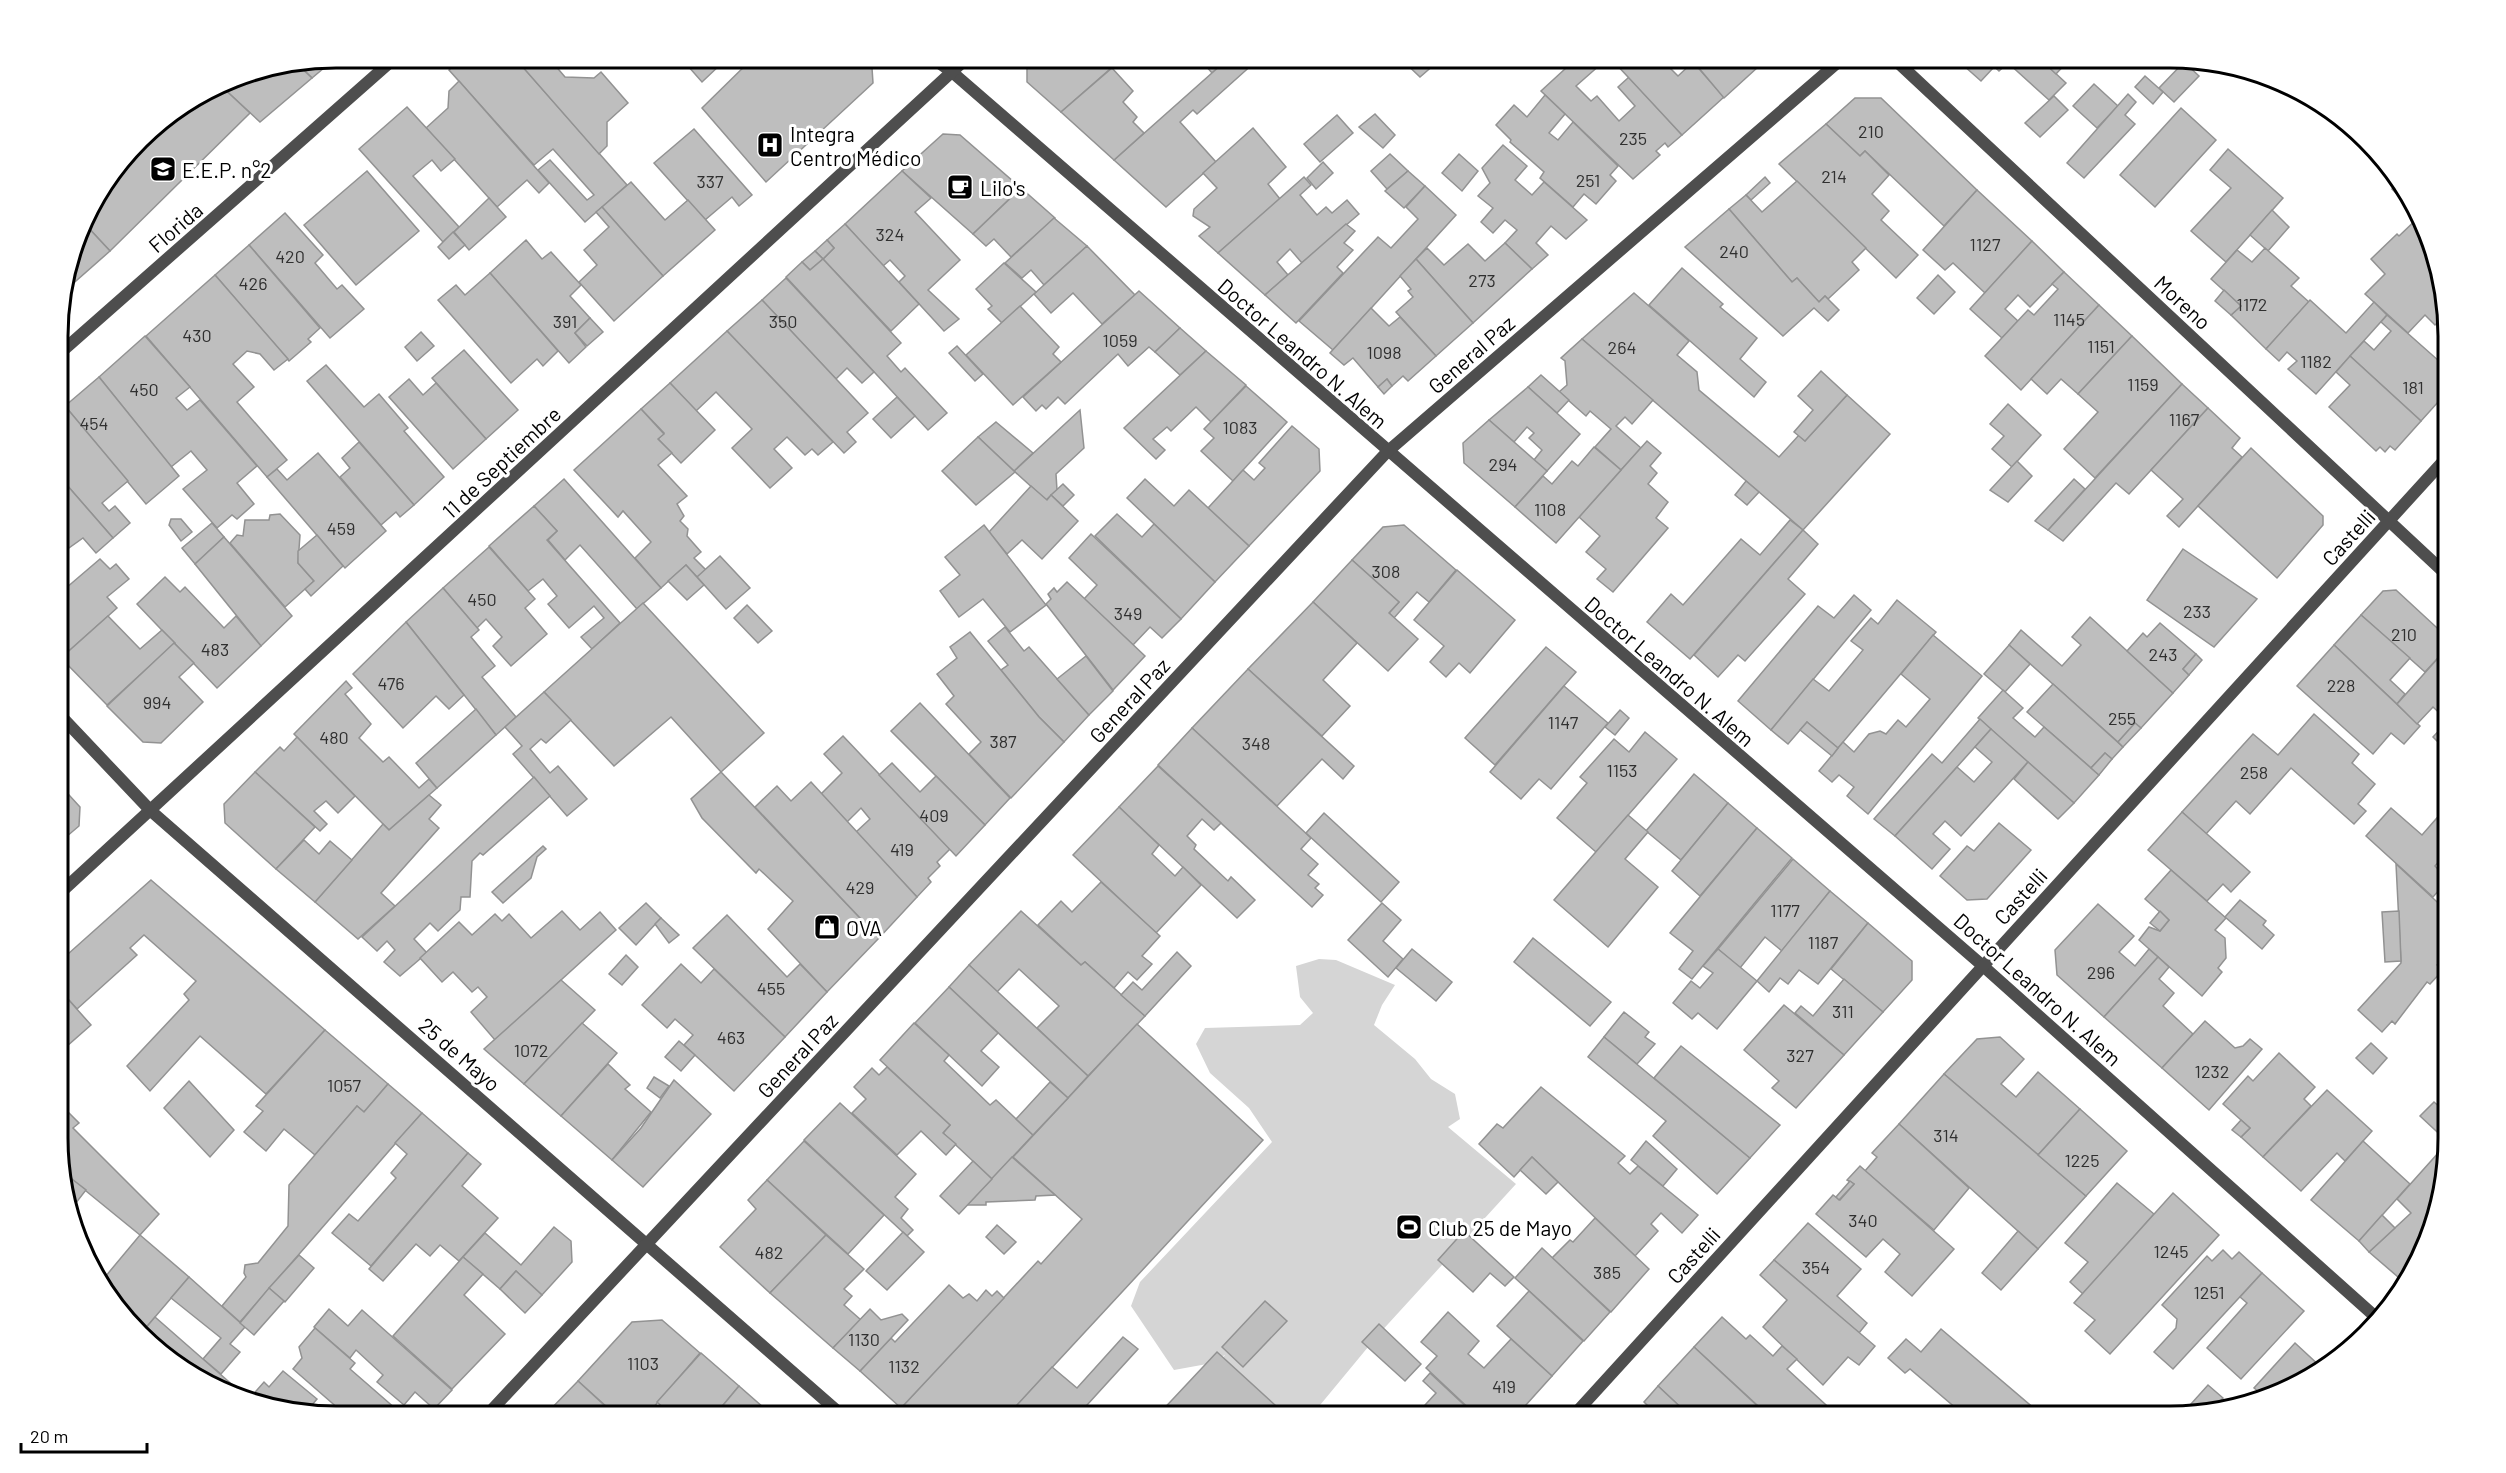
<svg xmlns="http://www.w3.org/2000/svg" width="2506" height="1473" viewBox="0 0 2506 1473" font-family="Barlow,sans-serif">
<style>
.green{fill:#d5d5d5}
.building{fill:#bebebe;stroke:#929292;stroke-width:1.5}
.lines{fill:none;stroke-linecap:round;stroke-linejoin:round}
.minor{stroke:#4e4e4e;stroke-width:12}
.labels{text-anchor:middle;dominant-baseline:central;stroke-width:6;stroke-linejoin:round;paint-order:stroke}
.number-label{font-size:18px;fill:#303030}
.poi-label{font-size:21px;fill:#000;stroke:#fff;text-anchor:start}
.street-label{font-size:21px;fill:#000;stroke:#fff}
.rim{fill:none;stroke:#000;stroke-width:3}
</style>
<rect width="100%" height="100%" fill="#fff"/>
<!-- green -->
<path class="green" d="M 1319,959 L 1336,960 L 1395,985 L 1382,1005 L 1374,1025 L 1415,1059 L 1431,1079 L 1455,1094 L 1460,1119 L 1448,1127 L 1516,1184 L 1378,1335 L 1311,1416 L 1169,1416 L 1225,1355 L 1207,1364 L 1174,1370 L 1131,1306 L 1140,1282 L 1272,1142 L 1249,1108 L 1210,1073 L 1196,1044 L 1205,1028 L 1300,1025 L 1313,1013 L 1300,997 L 1296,966 Z"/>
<!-- building -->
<g class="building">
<path d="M 337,57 L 312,78 L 298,64 L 335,57 Z"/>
<path d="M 464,57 L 514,57 L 627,185 L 585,222 L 538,170 L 550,160 L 587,200 L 594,195 L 553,149 L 534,165 L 449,70 Z"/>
<path d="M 514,57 L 548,57 L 565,77 L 594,78 L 601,72 L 628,103 L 607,122 L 607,146 L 599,154 Z"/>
<path d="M 680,57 L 716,57 L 722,63 L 702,82 Z"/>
<path d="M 754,57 L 765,57 L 774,66 L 784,57 L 856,57 L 872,68 L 873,83 L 766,182 L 702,108 Z"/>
<path d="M 1031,57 L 1113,57 L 1118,62 L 1061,112 L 1027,82 L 1027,61 Z"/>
<path d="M 1148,57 L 1169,57 L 1158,68 Z"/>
<path d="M 1198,57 L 1216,57 L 1222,64 L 1212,73 Z"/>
<path d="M 1230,57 L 1249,57 L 1254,63 L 1197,114 L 1193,110 L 1180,122 L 1216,162 L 1166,207 L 1114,160 Z"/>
<path d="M 1399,57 L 1443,57 L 1420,77 Z"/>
<path d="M 1609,57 L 1576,86 L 1591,101 L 1597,96 L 1619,121 L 1635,106 L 1618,87 L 1629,77 L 1682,135 L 1668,147 L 1665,143 L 1656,151 L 1660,155 L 1633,179 L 1541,91 L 1578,57 Z"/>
<path d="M 1622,57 L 1678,57 L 1668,66 L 1678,76 L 1693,62 L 1724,97 L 1682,135 L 1615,63 Z"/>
<path d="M 1698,57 L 1769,57 L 1724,98 L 1693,61 Z"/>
<path d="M 1954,57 L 1984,57 L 1994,67 L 1981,81 Z"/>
<path d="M 1984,57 L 2038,57 L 2066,83 L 2049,100 L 2008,63 L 1999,71 Z"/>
<path d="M 2038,57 L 2063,57 L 2068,61 L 2056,74 Z"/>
<path d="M 2184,62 L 2199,76 L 2174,102 L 2159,88 Z"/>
<path d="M 297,64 L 312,78 L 260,122 L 219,84 L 229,78 Z"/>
<path d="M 1112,68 L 1133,91 L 1123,102 L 1137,117 L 1133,122 L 1144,133 L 1114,160 L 1061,112 Z"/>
<path d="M 2145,76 L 2163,92 L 2153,104 L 2135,87 Z"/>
<path d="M 459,81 L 549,183 L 539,193 L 527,180 L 497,207 L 426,128 L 448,108 L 449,91 Z"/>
<path d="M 219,84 L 250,113 L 110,251 L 83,222 L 86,212 L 151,126 Z"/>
<path d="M 2094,84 L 2118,106 L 2097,128 L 2073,106 Z"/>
<path d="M 2128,94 L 2136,102 L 2125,115 L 2135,124 L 2084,178 L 2067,163 Z"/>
<path d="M 1545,95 L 1565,114 L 1549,133 L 1558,140 L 1573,122 L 1618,166 L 1610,175 L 1616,181 L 1596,204 L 1584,194 L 1573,207 L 1540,178 L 1544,172 L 1510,142 L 1511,140 L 1496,125 L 1514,105 L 1527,117 Z"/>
<path d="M 2054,96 L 2068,110 L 2040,137 L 2025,123 Z"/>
<path d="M 1855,98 L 1881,98 L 1977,190 L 1944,226 L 1865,151 L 1860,156 L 1826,124 Z"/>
<path d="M 407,107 L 455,159 L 441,171 L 432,160 L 413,176 L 459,227 L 443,242 L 359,149 Z"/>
<path d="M 2181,108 L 2216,140 L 2155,207 L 2120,175 Z"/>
<path d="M 1375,114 L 1395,135 L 1383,148 L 1359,127 Z"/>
<path d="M 1337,115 L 1353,133 L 1320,162 L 1304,144 Z"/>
<path d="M 1826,124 L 1860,156 L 1865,151 L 1889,175 L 1872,194 L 1889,211 L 1881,220 L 1918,255 L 1896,278 L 1779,164 Z"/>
<path d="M 1253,128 L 1286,167 L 1268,184 L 1280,199 L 1218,253 L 1199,236 L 1210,227 L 1193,216 L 1194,209 L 1217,188 L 1203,173 Z"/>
<path d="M 694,129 L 752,195 L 739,206 L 732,197 L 705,220 L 654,163 Z"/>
<path d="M 943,134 L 960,135 L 1021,188 L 973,234 L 902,171 Z"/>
<path d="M 1503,145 L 1527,166 L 1515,180 L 1532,195 L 1544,182 L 1587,220 L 1566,239 L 1551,226 L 1536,243 L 1548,255 L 1532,269 L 1505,243 L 1517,230 L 1505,220 L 1493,233 L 1481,222 L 1493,208 L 1478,196 L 1490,183 L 1482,168 Z"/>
<path d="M 2228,149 L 2283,198 L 2226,262 L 2191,231 L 2231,188 L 2210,170 Z"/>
<path d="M 1390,154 L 1408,171 L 1387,189 L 1371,171 Z"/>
<path d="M 1459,154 L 1478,171 L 1462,191 L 1442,173 Z"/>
<path d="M 1323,162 L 1333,173 L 1316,189 L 1307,178 Z"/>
<path d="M 367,171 L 419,231 L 356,285 L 304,225 Z"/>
<path d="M 902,171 L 931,198 L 915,212 L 960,260 L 928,290 L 959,319 L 944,331 L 899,282 L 905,276 L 890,260 L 883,266 L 845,224 Z"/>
<path d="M 1408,171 L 1425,186 L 1404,208 L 1385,191 Z"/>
<path d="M 1304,177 L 1311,185 L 1300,195 L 1317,215 L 1326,207 L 1332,213 L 1347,200 L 1359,214 L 1302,263 L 1290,249 L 1277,262 L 1288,275 L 1265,295 L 1218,253 Z"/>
<path d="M 1765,177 L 1770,183 L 1751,200 L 1746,195 Z"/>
<path d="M 1797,181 L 1866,248 L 1852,262 L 1859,270 L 1828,299 L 1825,296 L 1819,302 L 1797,278 L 1792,282 L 1729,209 L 1746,195 L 1762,212 Z"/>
<path d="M 2400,181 L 2412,196 L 2417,215 L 2392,189 Z"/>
<path d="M 631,182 L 665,220 L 688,200 L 715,230 L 663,276 L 602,207 Z"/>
<path d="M 1425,186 L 1456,215 L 1333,350 L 1299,321 L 1378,237 L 1391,248 L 1418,219 L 1406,207 Z"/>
<path d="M 1021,188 L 1055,218 L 1011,257 L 994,239 L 986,246 L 973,234 Z"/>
<path d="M 1977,190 L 2032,241 L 1985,293 L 1953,263 L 1945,270 L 1923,250 Z"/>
<path d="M 489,198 L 506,217 L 469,250 L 454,232 Z"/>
<path d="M 602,207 L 663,276 L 614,321 L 579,282 L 597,265 L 584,250 L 609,227 L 596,212 Z"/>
<path d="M 1729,209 L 1792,282 L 1797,278 L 1819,302 L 1825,296 L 1839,310 L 1828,321 L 1814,308 L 1783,336 L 1685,247 Z"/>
<path d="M 2272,210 L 2289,227 L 2268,251 L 2250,235 Z"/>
<path d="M 285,213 L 323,255 L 315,263 L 337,289 L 342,285 L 364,309 L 330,338 L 249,245 Z"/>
<path d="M 1054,218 L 1087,246 L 1044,285 L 1031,270 L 1022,278 L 1005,263 Z"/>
<path d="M 2418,218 L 2447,313 L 2435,325 L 2425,315 L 2408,333 L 2365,294 L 2385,274 L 2371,259 L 2397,234 L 2399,236 Z"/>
<path d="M 83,222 L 110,251 L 68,288 L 64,284 Z"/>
<path d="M 845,224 L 919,304 L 891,331 L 823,259 L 834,248 L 827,240 Z"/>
<path d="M 1346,224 L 1355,231 L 1344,243 L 1353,250 L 1337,267 L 1343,273 L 1296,323 L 1265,295 Z"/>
<path d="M 453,232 L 465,245 L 449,259 L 438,247 Z"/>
<path d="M 526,240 L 542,259 L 551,252 L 581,285 L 570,296 L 590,318 L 575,333 L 586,347 L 569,363 L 490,273 Z"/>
<path d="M 827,240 L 834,248 L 823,259 L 815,251 Z"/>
<path d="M 2032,241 L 2064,272 L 2030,307 L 2018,295 L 2005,309 L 2018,321 L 2002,338 L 1970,309 Z"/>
<path d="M 1505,243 L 1532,269 L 1473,323 L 1416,259 L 1427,248 L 1444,265 L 1468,244 L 1485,261 Z"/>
<path d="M 249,245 L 320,328 L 308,339 L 311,342 L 289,361 L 215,275 Z"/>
<path d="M 1087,246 L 1135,295 L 1102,324 L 1073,293 L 1051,313 L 1034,294 Z"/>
<path d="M 2265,248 L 2299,278 L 2291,286 L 2309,302 L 2266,349 L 2231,315 L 2241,306 L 2211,279 L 2237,250 L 2252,262 Z"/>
<path d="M 815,251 L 823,259 L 810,270 L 802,262 Z"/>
<path d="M 823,259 L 901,343 L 887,356 L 901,372 L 905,368 L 947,413 L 928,430 L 786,277 L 802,262 L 810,270 Z"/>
<path d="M 1416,259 L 1473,323 L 1436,356 L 1396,312 L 1413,297 L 1408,291 L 1411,289 L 1400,276 Z"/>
<path d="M 1004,263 L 1036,292 L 1002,323 L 988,309 L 992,306 L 976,289 Z"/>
<path d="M 1682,268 L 1723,304 L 1720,307 L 1757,338 L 1740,359 L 1766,382 L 1754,397 L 1649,305 Z"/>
<path d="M 2064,272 L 2099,305 L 2021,390 L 1985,356 L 2028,310 L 2034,315 L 2058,289 L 2052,284 Z"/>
<path d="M 490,273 L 558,351 L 543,366 L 537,359 L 511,383 L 438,300 L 456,285 L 465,295 Z"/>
<path d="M 215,275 L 288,359 L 274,370 L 260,354 L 247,351 L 233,364 L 254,387 L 237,402 L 287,460 L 267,477 L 146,336 Z"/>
<path d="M 1938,275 L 1955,292 L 1934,314 L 1917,298 Z"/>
<path d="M 786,278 L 874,372 L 862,383 L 847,368 L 836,379 L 762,300 Z"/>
<path d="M 2224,290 L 2241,306 L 2231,315 L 2215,301 Z"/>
<path d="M 1139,291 L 1180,328 L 1155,352 L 1149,347 L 1128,366 L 1118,354 L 1065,404 L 1058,397 L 1046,409 L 1042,405 L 1036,411 L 1023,397 Z"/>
<path d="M 1634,293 L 1689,341 L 1677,355 L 1697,372 L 1699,390 L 1779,457 L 1799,435 L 1805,441 L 1847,395 L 1890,434 L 1803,530 L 1582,339 Z"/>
<path d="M 762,300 L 868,413 L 847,432 L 856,442 L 844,453 L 727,331 Z"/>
<path d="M 2310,300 L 2346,333 L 2374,302 L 2387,315 L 2316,394 L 2288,369 L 2297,361 L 2287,352 L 2279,361 L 2266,349 Z"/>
<path d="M 2099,305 L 2132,336 L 2078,394 L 2061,379 L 2047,394 L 2031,379 Z"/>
<path d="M 1020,306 L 1059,347 L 1053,354 L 1061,362 L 1013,405 L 966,355 Z"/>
<path d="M 1371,308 L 1389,326 L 1400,317 L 1436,356 L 1408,381 L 1403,376 L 1392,386 L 1387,379 L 1378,387 L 1353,358 L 1344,365 L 1330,353 Z"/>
<path d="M 2387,315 L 2448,369 L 2448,391 L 2421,421 L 2350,356 L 2364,341 L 2374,350 L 2391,331 L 2381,322 Z"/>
<path d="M 590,318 L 603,332 L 587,346 L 575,333 Z"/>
<path d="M 1180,328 L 1206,351 L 1180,375 L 1155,352 Z"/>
<path d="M 727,331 L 833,442 L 818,455 L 812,449 L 805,455 L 787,437 L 774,449 L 792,468 L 770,488 L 732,448 L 752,429 L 716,392 L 696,411 L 670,383 Z"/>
<path d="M 421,332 L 434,346 L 417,361 L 405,347 Z"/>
<path d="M 145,336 L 190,387 L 176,398 L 187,410 L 200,400 L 257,466 L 237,483 L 254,504 L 237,519 L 232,515 L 217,528 L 183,489 L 207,470 L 191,451 L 171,467 L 99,377 Z"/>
<path d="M 2132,336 L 2182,384 L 2095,478 L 2064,449 L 2098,412 L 2078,394 Z"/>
<path d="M 1582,339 L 1653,400 L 1632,424 L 1625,417 L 1616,426 L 1641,448 L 1621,470 L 1595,447 L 1611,429 L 1590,411 L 1586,416 L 1559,392 L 1567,385 L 1565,361 L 1561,358 Z"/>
<path d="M 957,346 L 983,374 L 975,381 L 949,353 Z"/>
<path d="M 464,350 L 518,410 L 486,439 L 432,378 Z"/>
<path d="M 1206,351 L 1246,385 L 1211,422 L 1196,407 L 1171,431 L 1167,427 L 1153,439 L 1165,450 L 1156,459 L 1124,428 Z"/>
<path d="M 2350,356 L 2421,421 L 2395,450 L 2390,446 L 2385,452 L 2380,447 L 2376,451 L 2329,407 L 2350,385 L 2336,372 Z"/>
<path d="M 326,365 L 364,407 L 379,394 L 408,428 L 404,431 L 444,477 L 414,505 L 307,381 Z"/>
<path d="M 1821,371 L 1847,395 L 1805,441 L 1794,432 L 1813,410 L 1798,396 Z"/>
<path d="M 1541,375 L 1569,400 L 1557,413 L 1528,387 Z"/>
<path d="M 99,377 L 179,476 L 146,504 L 65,406 Z"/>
<path d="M 409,379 L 423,395 L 436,383 L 486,439 L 453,469 L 389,397 Z"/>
<path d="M 1387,379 L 1392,386 L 1384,394 L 1378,387 Z"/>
<path d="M 670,383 L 715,430 L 681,463 L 658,439 L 664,433 L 641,409 Z"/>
<path d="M 2182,384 L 2208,408 L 2129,494 L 2116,483 L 2063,541 L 2048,530 Z"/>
<path d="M 1246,386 L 1287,422 L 1233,481 L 1201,451 L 1214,438 L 1204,429 Z"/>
<path d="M 1528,387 L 1580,434 L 1547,471 L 1534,460 L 1542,450 L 1529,438 L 1534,433 L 1527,427 L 1514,442 L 1489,420 Z"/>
<path d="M 897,397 L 915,416 L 891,438 L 873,419 Z"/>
<path d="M 2008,404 L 2041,435 L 2012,467 L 1992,449 L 2004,436 L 1990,424 Z"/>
<path d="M 65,406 L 128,481 L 102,503 L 109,511 L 115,506 L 130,523 L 113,538 L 59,476 L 59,412 Z"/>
<path d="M 2208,408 L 2240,438 L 2232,448 L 2242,457 L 2179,527 L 2167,516 L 2183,499 L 2151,470 Z"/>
<path d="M 641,409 L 664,434 L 658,439 L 672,453 L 658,465 L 687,496 L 677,504 L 684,516 L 680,521 L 688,529 L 687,536 L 701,552 L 694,558 L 706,570 L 697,577 L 686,565 L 661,588 L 635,558 L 651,542 L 623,511 L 618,517 L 574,470 Z"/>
<path d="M 1080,410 L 1084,448 L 1056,474 L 1057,490 L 1046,500 L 1014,471 Z"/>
<path d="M 1489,420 L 1547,471 L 1515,507 L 1464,463 L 1463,443 Z"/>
<path d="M 996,422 L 1033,453 L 1014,471 L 978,437 Z"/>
<path d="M 1292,426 L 1319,449 L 1320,471 L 1249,546 L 1208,508 L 1243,470 L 1254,480 L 1265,468 L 1259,463 Z"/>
<path d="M 978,437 L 1015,472 L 976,505 L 942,471 Z"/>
<path d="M 1647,441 L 1661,453 L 1650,466 L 1657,473 L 1648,484 L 1668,502 L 1656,518 L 1668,528 L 1613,592 L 1597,579 L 1606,569 L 1586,552 L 1600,536 L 1579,517 Z"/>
<path d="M 359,442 L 414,505 L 400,517 L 396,512 L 381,525 L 340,477 L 350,468 L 342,458 Z"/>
<path d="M 1594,447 L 1621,470 L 1556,543 L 1515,507 L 1543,476 L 1552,484 L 1572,461 L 1578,466 Z"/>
<path d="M 2251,448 L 2323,516 L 2323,525 L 2277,578 L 2198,506 Z"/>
<path d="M 318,453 L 386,531 L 345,568 L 267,477 L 277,469 L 287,480 Z"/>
<path d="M 2017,461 L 2032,476 L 2008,502 L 1990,490 Z"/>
<path d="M 59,476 L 113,538 L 96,553 L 83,538 L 59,555 Z"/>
<path d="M 564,479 L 661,588 L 637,609 L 580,545 L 565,560 L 548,540 L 557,531 L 534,506 Z"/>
<path d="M 1145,479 L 1174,506 L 1189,490 L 1249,546 L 1215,582 L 1127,498 Z"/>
<path d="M 2074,479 L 2085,489 L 2048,530 L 2035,521 Z"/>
<path d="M 1746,481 L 1759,492 L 1747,505 L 1735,495 Z"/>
<path d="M 1063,484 L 1074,495 L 1063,506 L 1051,495 Z"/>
<path d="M 1031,486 L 1047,500 L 1051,495 L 1078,521 L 1042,559 L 1022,540 L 1007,554 L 989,532 Z"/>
<path d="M 534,506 L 557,531 L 547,540 L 620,623 L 592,649 L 581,637 L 604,618 L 594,606 L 569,628 L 548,604 L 557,596 L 543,579 L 528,591 L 489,546 Z"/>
<path d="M 280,514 L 300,535 L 298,563 L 314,581 L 285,607 L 230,543 L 237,535 L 243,536 L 245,520 L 269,520 L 270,515 Z"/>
<path d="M 1117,514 L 1142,537 L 1154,524 L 1215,582 L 1181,619 L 1095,536 Z"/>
<path d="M 171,519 L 181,519 L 192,532 L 181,541 L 169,525 Z"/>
<path d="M 1790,520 L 1803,530 L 1690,659 L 1647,622 L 1671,594 L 1683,605 L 1741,539 L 1760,555 Z"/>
<path d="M 212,523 L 224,537 L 195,564 L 182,548 Z"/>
<path d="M 984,525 L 1046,605 L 1010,632 L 983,599 L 959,617 L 940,591 L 960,575 L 945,557 Z"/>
<path d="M 1404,525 L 1456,570 L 1429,602 L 1417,592 L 1394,618 L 1389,613 L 1399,602 L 1352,560 L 1383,527 Z"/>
<path d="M 1803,530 L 1818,544 L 1788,579 L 1805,594 L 1745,661 L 1738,655 L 1718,677 L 1694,655 Z"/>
<path d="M 1091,534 L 1181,619 L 1162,638 L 1150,627 L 1133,645 L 1084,599 L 1097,585 L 1069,558 Z"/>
<path d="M 317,535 L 343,566 L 311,596 L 305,589 L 314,581 L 298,563 L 298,551 Z"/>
<path d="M 224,537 L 292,616 L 261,646 L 195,564 Z"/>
<path d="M 489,547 L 535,599 L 525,608 L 547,634 L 511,666 L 493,646 L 502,637 L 486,619 L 477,628 L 443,588 Z"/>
<path d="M 2183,549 L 2257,599 L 2214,647 L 2147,600 Z"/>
<path d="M 720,556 L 750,588 L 726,609 L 697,577 Z"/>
<path d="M 100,559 L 110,569 L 116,564 L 129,579 L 107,597 L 117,608 L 61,658 L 59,594 Z"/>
<path d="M 1352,560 L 1399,602 L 1389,613 L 1418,639 L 1388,671 L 1313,602 Z"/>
<path d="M 686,565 L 704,585 L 687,600 L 668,581 Z"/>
<path d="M 1457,570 L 1515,620 L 1470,673 L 1459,663 L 1446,677 L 1430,662 L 1444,646 L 1414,620 Z"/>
<path d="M 165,577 L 180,592 L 185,587 L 224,628 L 236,616 L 261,646 L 217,688 L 137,604 Z"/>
<path d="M 1067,582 L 1145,656 L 1113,690 L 1046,604 L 1051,599 L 1048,594 L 1054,588 L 1057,592 Z"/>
<path d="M 443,588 L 479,630 L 471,637 L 495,666 L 482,677 L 516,717 L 496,735 L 406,622 Z"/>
<path d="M 2396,590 L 2448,638 L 2448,647 L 2425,672 L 2361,615 L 2383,591 Z"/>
<path d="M 1854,595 L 1871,610 L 1771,730 L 1738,701 L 1818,606 L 1834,618 Z"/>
<path d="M 1897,600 L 1936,632 L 1838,748 L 1807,722 L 1788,744 L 1771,730 L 1813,679 L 1829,691 L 1863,650 L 1851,641 L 1871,618 L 1878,624 Z"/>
<path d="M 1313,602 L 1357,643 L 1323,680 L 1350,706 L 1322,736 L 1248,669 Z"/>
<path d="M 643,603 L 764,733 L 721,772 L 671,717 L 614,766 L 544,692 Z"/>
<path d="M 747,605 L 772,631 L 758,643 L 734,618 Z"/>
<path d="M 2361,615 L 2410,658 L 2390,680 L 2405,694 L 2397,704 L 2334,645 Z"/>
<path d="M 108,616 L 140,649 L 162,630 L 175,643 L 107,705 L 61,658 Z"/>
<path d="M 2090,617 L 2173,693 L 2141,728 L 2135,723 L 2118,742 L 2009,645 L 2021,630 L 2062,666 L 2081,645 L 2072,637 Z"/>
<path d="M 406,622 L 464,695 L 449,709 L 436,696 L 403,728 L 353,674 Z"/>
<path d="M 2160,623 L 2196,654 L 2183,669 L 2189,675 L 2173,693 L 2127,651 L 2143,633 L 2147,637 Z"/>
<path d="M 1005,627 L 1024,651 L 1029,647 L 1089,715 L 1064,742 L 1039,717 L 1001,670 L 1008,665 L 988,641 Z"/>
<path d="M 970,632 L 1039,717 L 1064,742 L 1011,798 L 969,754 L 981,742 L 946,704 L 954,696 L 937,674 L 957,658 L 950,647 Z"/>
<path d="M 1933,635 L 1982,676 L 1868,814 L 1847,796 L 1854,787 L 1839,775 L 1832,782 L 1819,771 L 1843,742 L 1854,752 L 1869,734 L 1880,731 L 1886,734 L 1898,720 L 1906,727 L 1930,699 L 1901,674 Z"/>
<path d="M 174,643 L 194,663 L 179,677 L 203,702 L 161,743 L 143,742 L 107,706 Z"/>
<path d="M 2009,645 L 2030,664 L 2005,692 L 1984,674 Z"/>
<path d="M 2334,645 L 2420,726 L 2404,744 L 2391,733 L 2373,754 L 2297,686 Z"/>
<path d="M 1546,647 L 1576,672 L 1495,765 L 1465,738 Z"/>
<path d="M 2448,647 L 2448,748 L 2446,750 L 2433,737 L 2448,721 L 2433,707 L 2417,724 L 2397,704 Z"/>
<path d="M 2196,654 L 2202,660 L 2189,675 L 2183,669 Z"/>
<path d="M 1086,656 L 1113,691 L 1089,715 L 1057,679 Z"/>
<path d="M 1248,669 L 1354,766 L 1343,779 L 1322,759 L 1277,806 L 1192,728 Z"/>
<path d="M 346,681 L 352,688 L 345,694 L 371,724 L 359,738 L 383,762 L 389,757 L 419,788 L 429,779 L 437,788 L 389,830 L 294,734 Z"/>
<path d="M 2053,684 L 2123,747 L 2112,759 L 2105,753 L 2091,768 L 2027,712 Z"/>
<path d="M 1564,686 L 1608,723 L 1551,789 L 1539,779 L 1521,799 L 1490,772 Z"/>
<path d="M 2003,690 L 2023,708 L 2013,718 L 2035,737 L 2044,727 L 2099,775 L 2074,803 L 1978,718 Z"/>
<path d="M 544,692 L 571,720 L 546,743 L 541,739 L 530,749 L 550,773 L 558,766 L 587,799 L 567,816 L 513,754 L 522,746 L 505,727 Z"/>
<path d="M 920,703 L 1010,798 L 985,825 L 891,731 Z"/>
<path d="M 476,709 L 496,735 L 437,788 L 416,763 Z"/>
<path d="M 1620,710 L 1629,718 L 1615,735 L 1605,727 Z"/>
<path d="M 2314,714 L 2359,754 L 2352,763 L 2375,784 L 2358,804 L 2366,811 L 2354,824 L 2291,768 L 2250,814 L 2236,801 L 2206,834 L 2182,812 L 2253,734 L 2278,755 Z"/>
<path d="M 1980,719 L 1991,729 L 1895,836 L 1874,819 L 1932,754 L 1942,763 Z"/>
<path d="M 1807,722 L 1838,748 L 1832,756 L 1800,730 Z"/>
<path d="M 2135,723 L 2141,728 L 2123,747 L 2118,742 Z"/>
<path d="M 1192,728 L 1311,838 L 1301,849 L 1318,864 L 1308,875 L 1319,884 L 1315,888 L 1323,895 L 1312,907 L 1158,765 Z"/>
<path d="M 1991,729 L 2028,762 L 1961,836 L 1945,821 L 1933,834 L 1950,849 L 1932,869 L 1895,836 L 1957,767 L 1974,782 L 1992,762 L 1975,747 Z"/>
<path d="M 1645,732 L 1677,759 L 1596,852 L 1557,818 L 1587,783 L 1580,777 L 1614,739 L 1629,752 Z"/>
<path d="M 843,736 L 950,849 L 937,862 L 940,866 L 928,878 L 931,882 L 917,897 L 856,832 L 870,819 L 861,808 L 847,822 L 821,794 L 842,773 L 824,754 Z"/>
<path d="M 297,737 L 355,796 L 338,813 L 326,801 L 314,811 L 327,824 L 320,831 L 255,772 L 280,747 L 284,751 Z"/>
<path d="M 2105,753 L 2112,759 L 2099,775 L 2091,768 Z"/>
<path d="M 2028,762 L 2074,803 L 2058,819 L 2014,779 Z"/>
<path d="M 892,763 L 920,792 L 936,776 L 985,825 L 956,856 L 879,775 Z"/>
<path d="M 1158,766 L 1221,823 L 1214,830 L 1202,819 L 1187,836 L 1196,845 L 1194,849 L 1228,881 L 1231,877 L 1255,900 L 1237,918 L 1119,807 Z"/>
<path d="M 255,772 L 315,827 L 276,869 L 225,823 L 224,804 Z"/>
<path d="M 721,772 L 879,938 L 827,992 L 768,929 L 793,901 L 759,869 L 756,873 L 702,818 L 691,799 Z"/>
<path d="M 1694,774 L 1728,803 L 1681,860 L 1646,831 Z"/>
<path d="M 534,777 L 550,796 L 483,855 L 480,853 L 472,861 L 470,897 L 461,897 L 460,910 L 438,931 L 430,923 L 414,939 L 427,953 L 400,976 L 384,962 L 395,950 L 387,941 L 377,951 L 362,937 Z"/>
<path d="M 811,782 L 917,897 L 879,938 L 755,807 L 777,786 L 791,801 Z"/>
<path d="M 59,784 L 80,807 L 79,826 L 59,843 Z"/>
<path d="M 429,795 L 441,805 L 429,819 L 439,828 L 381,893 L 395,906 L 358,939 L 315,902 L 383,824 L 389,830 Z"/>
<path d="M 1728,803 L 1757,828 L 1700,896 L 1672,871 Z"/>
<path d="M 1119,807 L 1159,845 L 1152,854 L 1175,876 L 1183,867 L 1201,885 L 1156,933 L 1073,855 Z"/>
<path d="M 2391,808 L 2422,835 L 2443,811 L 2448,817 L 2448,851 L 2435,866 L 2448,880 L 2433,897 L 2366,836 Z"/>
<path d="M 2182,812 L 2250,872 L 2231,892 L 2223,884 L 2207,901 L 2148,850 Z"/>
<path d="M 1324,813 L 1399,882 L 1381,902 L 1306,833 Z"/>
<path d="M 1628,815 L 1648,832 L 1625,859 L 1658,887 L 1608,947 L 1554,900 Z"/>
<path d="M 1999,823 L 2031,850 L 1987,899 L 1967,900 L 1940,876 L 1967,846 L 1974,851 Z"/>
<path d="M 1757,828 L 1792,858 L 1692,979 L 1679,969 L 1693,951 L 1670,933 Z"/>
<path d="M 304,840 L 319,854 L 330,841 L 352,860 L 315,902 L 276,869 Z"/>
<path d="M 543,846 L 546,849 L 537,857 L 531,878 L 503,903 L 492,892 Z"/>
<path d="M 1793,859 L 1830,891 L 1782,951 L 1765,937 L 1740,968 L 1718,949 Z"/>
<path d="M 2396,864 L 2448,912 L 2448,918 L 2444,923 L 2448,926 L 2448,952 L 2437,965 L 2443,970 L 2430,984 L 2427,982 L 2395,1024 L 2392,1021 L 2382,1032 L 2358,1010 L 2401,963 Z"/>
<path d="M 2171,870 L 2226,918 L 2215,930 L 2225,938 L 2226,958 L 2218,968 L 2222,972 L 2202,996 L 2139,940 L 2149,927 L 2160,931 L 2169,920 L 2145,899 Z"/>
<path d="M 151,880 L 325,1030 L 266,1094 L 200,1036 L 150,1091 L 127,1066 L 189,1000 L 184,994 L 196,981 L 144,935 L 130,948 L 137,955 L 77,1009 L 59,989 L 59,962 Z"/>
<path d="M 1101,882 L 1160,936 L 1142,956 L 1152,964 L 1137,980 L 1128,972 L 1114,988 L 1085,962 L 1081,965 L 1038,925 L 1061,901 L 1072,912 Z"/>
<path d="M 1830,891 L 1868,923 L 1818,984 L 1799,970 L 1788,984 L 1780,978 L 1769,992 L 1757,981 Z"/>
<path d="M 2240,900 L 2266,921 L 2263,925 L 2274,935 L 2262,949 L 2225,917 Z"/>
<path d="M 646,903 L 661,918 L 636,945 L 619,928 Z"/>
<path d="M 1382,903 L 1401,920 L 1383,941 L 1403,959 L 1388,977 L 1348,940 Z"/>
<path d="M 2098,904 L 2134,936 L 2119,952 L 2135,966 L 2149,949 L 2158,957 L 2104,1017 L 2057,975 L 2055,950 Z"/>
<path d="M 562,911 L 580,930 L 600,912 L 616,930 L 495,1040 L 471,1012 L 487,997 L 478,987 L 472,992 L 453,972 L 442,982 L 420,958 L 459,922 L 472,935 L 495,914 L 502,921 L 509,914 L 531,938 Z"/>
<path d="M 1021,911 L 1081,965 L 1085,962 L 1145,1016 L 1088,1076 L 1037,1028 L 1059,1006 L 1019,969 L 997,992 L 969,965 Z"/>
<path d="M 2160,911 L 2169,920 L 2160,931 L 2150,923 Z"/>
<path d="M 2399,911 L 2401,961 L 2385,962 L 2382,912 Z"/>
<path d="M 727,915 L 787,977 L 800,964 L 827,992 L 785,1037 L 693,948 Z"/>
<path d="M 661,918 L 679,935 L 669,943 L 655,924 Z"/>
<path d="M 1868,923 L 1912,961 L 1912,980 L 1883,1012 L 1831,969 Z"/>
<path d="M 1533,938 L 1611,1002 L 1590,1026 L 1514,962 Z"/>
<path d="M 1412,949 L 1452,982 L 1436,1001 L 1396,968 Z"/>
<path d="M 1718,949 L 1757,981 L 1717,1029 L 1698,1013 L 1692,1019 L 1673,1003 L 1691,981 L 1700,988 L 1713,973 L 1703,966 Z"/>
<path d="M 1177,952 L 1191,966 L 1145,1016 L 1121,995 L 1133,982 L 1142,990 Z"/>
<path d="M 626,955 L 638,967 L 622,985 L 609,974 Z"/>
<path d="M 2158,957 L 2169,967 L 2159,979 L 2174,993 L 2163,1006 L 2193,1034 L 2162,1068 L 2104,1017 Z"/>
<path d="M 681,964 L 701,983 L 714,969 L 785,1037 L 734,1091 L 684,1045 L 693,1035 L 675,1019 L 667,1028 L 642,1005 Z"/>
<path d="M 969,965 L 1088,1076 L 1068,1098 L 949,987 Z"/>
<path d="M 1844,979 L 1883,1012 L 1844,1055 L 1795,1013 L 1801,1006 L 1813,1016 Z"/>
<path d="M 561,980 L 595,1010 L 524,1084 L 484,1049 Z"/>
<path d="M 949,987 L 998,1033 L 981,1051 L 999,1067 L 982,1086 L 915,1023 Z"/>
<path d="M 59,989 L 91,1025 L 59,1053 Z"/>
<path d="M 1784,1005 L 1844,1055 L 1796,1108 L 1772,1088 L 1779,1081 L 1744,1050 Z"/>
<path d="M 1624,1012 L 1649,1032 L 1645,1037 L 1655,1044 L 1637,1064 L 1604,1037 Z"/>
<path d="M 2205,1021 L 2235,1048 L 2243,1046 L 2250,1039 L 2262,1049 L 2209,1110 L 2162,1068 Z"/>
<path d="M 582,1023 L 617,1053 L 561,1116 L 524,1084 Z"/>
<path d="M 914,1023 L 949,1055 L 944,1061 L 990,1105 L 996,1100 L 1033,1135 L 992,1179 L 943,1133 L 950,1125 L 880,1060 Z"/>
<path d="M 1137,1024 L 1263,1140 L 1007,1416 L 909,1416 L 901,1408 L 1038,1261 L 1041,1264 L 1082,1219 L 1013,1157 Z"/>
<path d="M 325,1030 L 388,1084 L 364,1112 L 357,1106 L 315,1155 L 284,1129 L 266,1151 L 244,1132 L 263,1111 L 256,1106 Z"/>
<path d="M 1604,1037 L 1750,1158 L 1717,1194 L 1653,1136 L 1666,1121 L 1588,1057 Z"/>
<path d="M 2000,1037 L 2024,1059 L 2001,1084 L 2016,1097 L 2038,1072 L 2080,1109 L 2038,1155 L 1944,1074 L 1977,1039 Z"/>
<path d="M 679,1041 L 695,1055 L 681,1071 L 665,1057 Z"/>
<path d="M 2371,1043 L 2387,1058 L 2373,1074 L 2356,1058 Z"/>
<path d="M 1681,1046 L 1780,1125 L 1750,1158 L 1654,1078 Z"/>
<path d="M 2279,1053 L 2315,1087 L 2304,1099 L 2311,1106 L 2263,1157 L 2241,1137 L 2250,1128 L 2223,1104 L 2248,1076 L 2253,1081 Z"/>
<path d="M 608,1064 L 630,1085 L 625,1089 L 651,1112 L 612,1160 L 561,1116 Z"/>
<path d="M 887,1067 L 950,1125 L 943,1133 L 956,1144 L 946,1155 L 921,1131 L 897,1155 L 852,1113 L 866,1099 L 854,1087 L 872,1068 L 879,1075 Z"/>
<path d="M 1944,1074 L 2086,1196 L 2038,1249 L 1899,1124 Z"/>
<path d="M 654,1077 L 669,1086 L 660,1098 L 647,1088 Z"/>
<path d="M 674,1080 L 711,1114 L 643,1187 L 612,1160 L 641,1128 Z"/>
<path d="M 189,1081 L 234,1130 L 210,1157 L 164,1108 Z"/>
<path d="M 1050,1082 L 1068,1098 L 1033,1135 L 1016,1119 Z"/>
<path d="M 388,1084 L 422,1113 L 240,1322 L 222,1306 L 246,1277 L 244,1273 L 245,1265 L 258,1263 L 288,1226 L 289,1185 L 357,1106 L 364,1112 Z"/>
<path d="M 1541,1087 L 1625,1156 L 1618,1163 L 1630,1174 L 1638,1166 L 1698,1215 L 1682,1233 L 1661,1213 L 1651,1224 L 1658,1231 L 1635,1256 L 1532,1157 L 1514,1177 L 1479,1144 L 1497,1124 L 1503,1128 Z"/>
<path d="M 2327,1090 L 2372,1131 L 2345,1161 L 2337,1153 L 2301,1191 L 2263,1157 Z"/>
<path d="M 2434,1102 L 2448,1114 L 2448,1142 L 2420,1116 Z"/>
<path d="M 59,1103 L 79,1123 L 73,1128 L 159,1214 L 140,1235 L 59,1169 Z"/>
<path d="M 840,1103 L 916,1174 L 895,1197 L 908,1209 L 901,1218 L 913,1230 L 907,1236 L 804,1140 Z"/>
<path d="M 2080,1109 L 2127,1151 L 2086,1196 L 2038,1155 Z"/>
<path d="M 422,1113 L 468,1153 L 371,1266 L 332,1233 L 349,1214 L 358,1221 L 396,1178 L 391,1173 L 407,1154 L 395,1143 Z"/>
<path d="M 2241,1120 L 2250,1128 L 2241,1137 L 2232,1130 Z"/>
<path d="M 1899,1124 L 1969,1188 L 1934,1230 L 1865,1171 L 1877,1157 L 1872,1153 Z"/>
<path d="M 804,1141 L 884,1215 L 848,1254 L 767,1180 Z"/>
<path d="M 1646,1141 L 1677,1169 L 1663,1186 L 1631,1160 Z"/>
<path d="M 2363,1141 L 2410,1184 L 2359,1241 L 2311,1200 Z"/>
<path d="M 2448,1142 L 2448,1156 L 2412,1276 L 2405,1283 L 2369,1252 L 2411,1213 L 2397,1199 Z"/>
<path d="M 468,1153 L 481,1164 L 462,1186 L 498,1218 L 459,1261 L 440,1245 L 430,1256 L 416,1244 L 383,1281 L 369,1269 Z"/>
<path d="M 1012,1157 L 1055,1195 L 1036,1196 L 1035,1200 L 986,1202 L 986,1205 L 967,1205 Z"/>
<path d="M 1532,1157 L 1558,1182 L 1546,1194 L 1520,1170 Z"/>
<path d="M 973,1161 L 992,1179 L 959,1214 L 940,1196 Z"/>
<path d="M 1860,1166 L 1954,1249 L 1912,1296 L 1885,1272 L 1900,1254 L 1883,1239 L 1866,1257 L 1816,1214 L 1833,1195 L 1840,1200 L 1854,1184 L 1847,1180 Z"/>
<path d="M 59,1169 L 86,1190 L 72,1208 L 59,1174 Z"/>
<path d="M 767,1180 L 826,1235 L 770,1293 L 720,1247 L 756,1209 L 748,1200 Z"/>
<path d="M 1850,1181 L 1854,1184 L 1839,1200 L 1836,1197 Z"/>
<path d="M 2117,1183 L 2154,1214 L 2083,1294 L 2070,1282 L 2088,1262 L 2065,1243 Z"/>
<path d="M 2173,1193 L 2219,1235 L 2110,1354 L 2085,1331 L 2095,1320 L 2074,1303 Z"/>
<path d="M 2382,1215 L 2395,1228 L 2369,1252 L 2359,1241 Z"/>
<path d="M 1595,1218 L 1649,1269 L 1611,1312 L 1552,1258 L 1570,1240 L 1573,1242 Z"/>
<path d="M 1808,1223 L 1861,1269 L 1837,1296 L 1867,1323 L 1859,1333 L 1774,1260 Z"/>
<path d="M 997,1225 L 1016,1242 L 1004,1254 L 986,1237 Z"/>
<path d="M 554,1227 L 571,1241 L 572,1262 L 542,1295 L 516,1271 L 500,1289 L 463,1257 L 485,1233 L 521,1265 Z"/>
<path d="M 1464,1231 L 1514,1277 L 1505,1286 L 1490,1273 L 1473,1292 L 1438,1260 Z"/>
<path d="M 2018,1231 L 2038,1249 L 2001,1290 L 1982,1273 Z"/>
<path d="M 903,1232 L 924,1252 L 887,1290 L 866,1271 Z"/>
<path d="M 140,1235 L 189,1277 L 144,1330 L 104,1292 L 100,1283 Z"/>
<path d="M 826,1235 L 864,1269 L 844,1289 L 852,1296 L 844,1305 L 861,1320 L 833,1348 L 770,1293 Z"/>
<path d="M 1542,1248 L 1610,1312 L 1584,1341 L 1515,1278 Z"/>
<path d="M 2223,1250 L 2232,1259 L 2239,1252 L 2262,1273 L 2173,1369 L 2154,1352 L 2176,1328 L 2177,1319 L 2162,1305 L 2207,1256 L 2212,1261 Z"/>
<path d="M 299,1255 L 314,1268 L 285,1302 L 269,1288 Z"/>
<path d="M 463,1257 L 483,1274 L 464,1295 L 505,1334 L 452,1389 L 393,1336 Z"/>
<path d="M 1774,1260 L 1875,1346 L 1859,1365 L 1848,1357 L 1823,1385 L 1763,1327 L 1787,1300 L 1760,1275 Z"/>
<path d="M 516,1271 L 542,1295 L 525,1313 L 500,1289 Z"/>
<path d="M 2262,1273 L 2304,1311 L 2241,1379 L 2207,1348 L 2247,1303 L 2240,1297 Z"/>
<path d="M 189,1277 L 245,1327 L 230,1344 L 240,1352 L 221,1374 L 203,1359 L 221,1338 L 171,1298 Z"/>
<path d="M 949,1285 L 963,1298 L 969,1294 L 977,1301 L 986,1290 L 992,1296 L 997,1291 L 1004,1298 L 901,1408 L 860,1371 L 891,1338 L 895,1342 Z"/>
<path d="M 269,1288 L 284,1301 L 254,1335 L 240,1323 Z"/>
<path d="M 1529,1291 L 1583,1341 L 1552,1376 L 1497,1326 Z"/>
<path d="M 1265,1301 L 1287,1321 L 1243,1367 L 1222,1347 Z"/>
<path d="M 329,1309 L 348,1326 L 362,1310 L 452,1390 L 434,1409 L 415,1392 L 404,1405 L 377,1382 L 383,1375 L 356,1350 L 350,1358 L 314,1327 Z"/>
<path d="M 870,1309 L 881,1320 L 902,1314 L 908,1320 L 860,1371 L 833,1348 Z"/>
<path d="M 1448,1312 L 1479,1341 L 1468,1354 L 1484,1368 L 1511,1339 L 1552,1376 L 1516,1416 L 1477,1416 L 1426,1368 L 1437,1356 L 1421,1342 Z"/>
<path d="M 155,1317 L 252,1402 L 196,1379 L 144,1330 Z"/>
<path d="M 1722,1317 L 1746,1339 L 1750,1335 L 1773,1356 L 1782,1346 L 1797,1359 L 1787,1369 L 1838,1416 L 1769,1416 L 1694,1347 Z"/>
<path d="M 662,1320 L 700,1353 L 646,1416 L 617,1416 L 578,1381 L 632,1322 Z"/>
<path d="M 1379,1324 L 1421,1364 L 1405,1381 L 1362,1342 Z"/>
<path d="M 315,1328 L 355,1363 L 350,1369 L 404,1416 L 347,1416 L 293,1369 L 302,1358 L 299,1347 Z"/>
<path d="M 1941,1329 L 2042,1415 L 1964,1415 L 1910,1369 L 1905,1373 L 1888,1358 L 1906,1339 L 1921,1352 Z"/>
<path d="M 1123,1337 L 1138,1349 L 1077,1416 L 1007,1416 L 1052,1367 L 1077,1388 Z"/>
<path d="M 2295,1343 L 2323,1369 L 2310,1379 L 2256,1395 L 2259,1392 L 2254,1388 Z"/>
<path d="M 1694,1347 L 1765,1413 L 1763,1416 L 1690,1416 L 1658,1386 Z"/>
<path d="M 1217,1352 L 1287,1416 L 1157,1416 Z"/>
<path d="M 701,1353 L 739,1386 L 714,1416 L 672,1416 L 657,1402 Z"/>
<path d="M 283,1371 L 317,1399 L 306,1412 L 263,1406 L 249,1399 L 264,1382 L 269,1387 Z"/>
<path d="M 1430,1373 L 1476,1416 L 1415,1416 L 1436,1393 L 1423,1381 Z"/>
<path d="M 578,1381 L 616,1416 L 544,1416 Z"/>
<path d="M 2208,1385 L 2223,1398 L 2214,1408 L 2184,1415 L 2182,1414 Z"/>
<path d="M 739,1386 L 773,1416 L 714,1416 Z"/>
<path d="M 1658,1386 L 1690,1416 L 1658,1416 L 1644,1402 Z"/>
</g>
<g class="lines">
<!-- minor -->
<g class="minor">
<path d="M 931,57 L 952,72 L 1983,966 L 2379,1320"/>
<path d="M 1892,57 L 2448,576"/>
<path d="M 59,354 L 396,57"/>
<path d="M 59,714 L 151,811 L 843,1416"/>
<path d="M 59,894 L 968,57"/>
<path d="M 486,1416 L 1387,452 L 1844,57"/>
<path d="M 1573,1416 L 2448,456"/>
</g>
</g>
<!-- icons -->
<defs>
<symbol id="hospital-square" viewBox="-11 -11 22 22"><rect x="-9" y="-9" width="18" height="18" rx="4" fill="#000" stroke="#fff"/><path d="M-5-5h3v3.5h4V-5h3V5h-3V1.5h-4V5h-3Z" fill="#fff"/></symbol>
<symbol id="school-square" viewBox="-11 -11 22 22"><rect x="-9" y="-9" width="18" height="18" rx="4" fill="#000" stroke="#fff"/><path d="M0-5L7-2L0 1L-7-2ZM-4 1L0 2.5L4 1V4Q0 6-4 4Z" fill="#fff"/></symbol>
<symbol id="cafe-square" viewBox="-11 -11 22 22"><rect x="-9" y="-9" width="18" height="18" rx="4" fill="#000" stroke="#fff"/><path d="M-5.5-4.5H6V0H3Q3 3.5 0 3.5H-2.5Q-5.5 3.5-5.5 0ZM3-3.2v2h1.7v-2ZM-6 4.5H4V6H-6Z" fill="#fff"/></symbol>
<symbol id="shop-square" viewBox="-11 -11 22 22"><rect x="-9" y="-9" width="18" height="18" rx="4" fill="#000" stroke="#fff"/><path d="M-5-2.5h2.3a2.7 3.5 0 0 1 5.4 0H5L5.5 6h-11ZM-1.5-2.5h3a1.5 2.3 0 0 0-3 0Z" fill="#fff"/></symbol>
<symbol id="stadium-square" viewBox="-11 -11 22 22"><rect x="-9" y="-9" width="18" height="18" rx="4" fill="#000" stroke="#fff"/><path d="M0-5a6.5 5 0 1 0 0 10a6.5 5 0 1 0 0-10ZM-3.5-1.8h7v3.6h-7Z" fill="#fff"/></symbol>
</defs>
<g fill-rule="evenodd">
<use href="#hospital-square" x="755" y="130" width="30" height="30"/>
<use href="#school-square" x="148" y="154" width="30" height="30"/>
<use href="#cafe-square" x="945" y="172" width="30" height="30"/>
<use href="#shop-square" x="812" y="912" width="30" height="30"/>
<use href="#stadium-square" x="1394" y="1212" width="30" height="30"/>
</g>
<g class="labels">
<!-- number labels -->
<g class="number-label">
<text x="1871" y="131">210</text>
<text x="1633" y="138">235</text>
<text x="1834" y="176">214</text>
<text x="1588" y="180">251</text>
<text x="710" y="181">337</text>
<text x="890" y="234">324</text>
<text x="1985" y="244">1127</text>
<text x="1734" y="251">240</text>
<text x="290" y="256">420</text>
<text x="1482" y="280">273</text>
<text x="253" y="283">426</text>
<text x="2252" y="304">1172</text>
<text x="2069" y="319">1145</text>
<text x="565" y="321">391</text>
<text x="783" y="321">350</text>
<text x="197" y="335">430</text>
<text x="1120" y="340">1059</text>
<text x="2101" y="346">1151</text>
<text x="1622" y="347">264</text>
<text x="1384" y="352">1098</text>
<text x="2316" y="361">1182</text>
<text x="2143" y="384">1159</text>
<text x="2413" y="387">181</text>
<text x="144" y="389">450</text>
<text x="2184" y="419">1167</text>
<text x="94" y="423">454</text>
<text x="1240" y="427">1083</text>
<text x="1503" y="464">294</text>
<text x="1550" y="509">1108</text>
<text x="341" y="528">459</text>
<text x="1386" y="571">308</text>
<text x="482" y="599">450</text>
<text x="2197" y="611">233</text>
<text x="1128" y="613">349</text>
<text x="2404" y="634">210</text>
<text x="215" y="649">483</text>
<text x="2163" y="654">243</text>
<text x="391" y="683">476</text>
<text x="2341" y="685">228</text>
<text x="157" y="702">994</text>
<text x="2122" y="718">255</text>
<text x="1563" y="722">1147</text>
<text x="334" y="737">480</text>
<text x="1003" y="741">387</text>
<text x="1256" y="743">348</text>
<text x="1622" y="770">1153</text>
<text x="2254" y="772">258</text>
<text x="934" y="815">409</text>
<text x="902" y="849">419</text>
<text x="860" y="887">429</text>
<text x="1785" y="910">1177</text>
<text x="1823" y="942">1187</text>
<text x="2101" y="972">296</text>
<text x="771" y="988">455</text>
<text x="1843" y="1011">311</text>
<text x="731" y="1037">463</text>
<text x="531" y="1050">1072</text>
<text x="1800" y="1055">327</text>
<text x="2212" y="1071">1232</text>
<text x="344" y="1085">1057</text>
<text x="1946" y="1135">314</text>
<text x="2082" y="1160">1225</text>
<text x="1863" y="1220">340</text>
<text x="2171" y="1251">1245</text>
<text x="769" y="1252">482</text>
<text x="1816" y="1267">354</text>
<text x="1607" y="1272">385</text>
<text x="2209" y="1292">1251</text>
<text x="864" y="1339">1130</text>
<text x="643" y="1363">1103</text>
<text x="904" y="1366">1132</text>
<text x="1504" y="1386">419</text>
</g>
<!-- poi labels -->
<g class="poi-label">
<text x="790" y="133">Integra<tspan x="790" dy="24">Centro Médico</tspan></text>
<text x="182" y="169">E.E.P. n°2</text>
<text x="980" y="187">Lilo's</text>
<text x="846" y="927">OVA</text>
<text x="1428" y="1227">Club 25 de Mayo</text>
</g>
<!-- street labels -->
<g class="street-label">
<text transform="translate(175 227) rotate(-41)">Florida</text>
<text transform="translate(2183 302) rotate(43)">Moreno</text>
<text transform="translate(1303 353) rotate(41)">Doctor Leandro N. Alem</text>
<text transform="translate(1471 354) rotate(-41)">General Paz</text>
<text transform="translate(501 462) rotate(-43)">11 de Septiembre</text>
<text transform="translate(2348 537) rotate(-48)">Castelli</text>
<text transform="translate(1670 671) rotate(41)">Doctor Leandro N. Alem</text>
<text transform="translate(1129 700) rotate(-47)">General Paz</text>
<text transform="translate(2020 896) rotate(-48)">Castelli</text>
<text transform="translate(2038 989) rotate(42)">Doctor Leandro N. Alem</text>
<text transform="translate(460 1054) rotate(41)">25 de Mayo</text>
<text transform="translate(797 1055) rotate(-47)">General Paz</text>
<text transform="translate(1693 1255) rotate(-48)">Castelli</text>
</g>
</g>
<!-- crop -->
<path d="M0 0H2506V1473H0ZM336 68H2170A268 268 0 0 1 2438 336V1138A268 268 0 0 1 2170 1406H336A268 268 0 0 1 68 1138V336A268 268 0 0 1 336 68Z" fill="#fff" fill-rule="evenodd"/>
<path class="rim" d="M336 68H2170A268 268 0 0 1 2438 336V1138A268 268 0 0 1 2170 1406H336A268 268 0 0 1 68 1138V336A268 268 0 0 1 336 68Z"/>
<!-- scale -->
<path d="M21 1443v9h126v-9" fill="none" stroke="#000000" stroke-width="3"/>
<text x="30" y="1443" font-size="18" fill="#000000" stroke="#ffffff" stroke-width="4.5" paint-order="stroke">20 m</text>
</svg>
